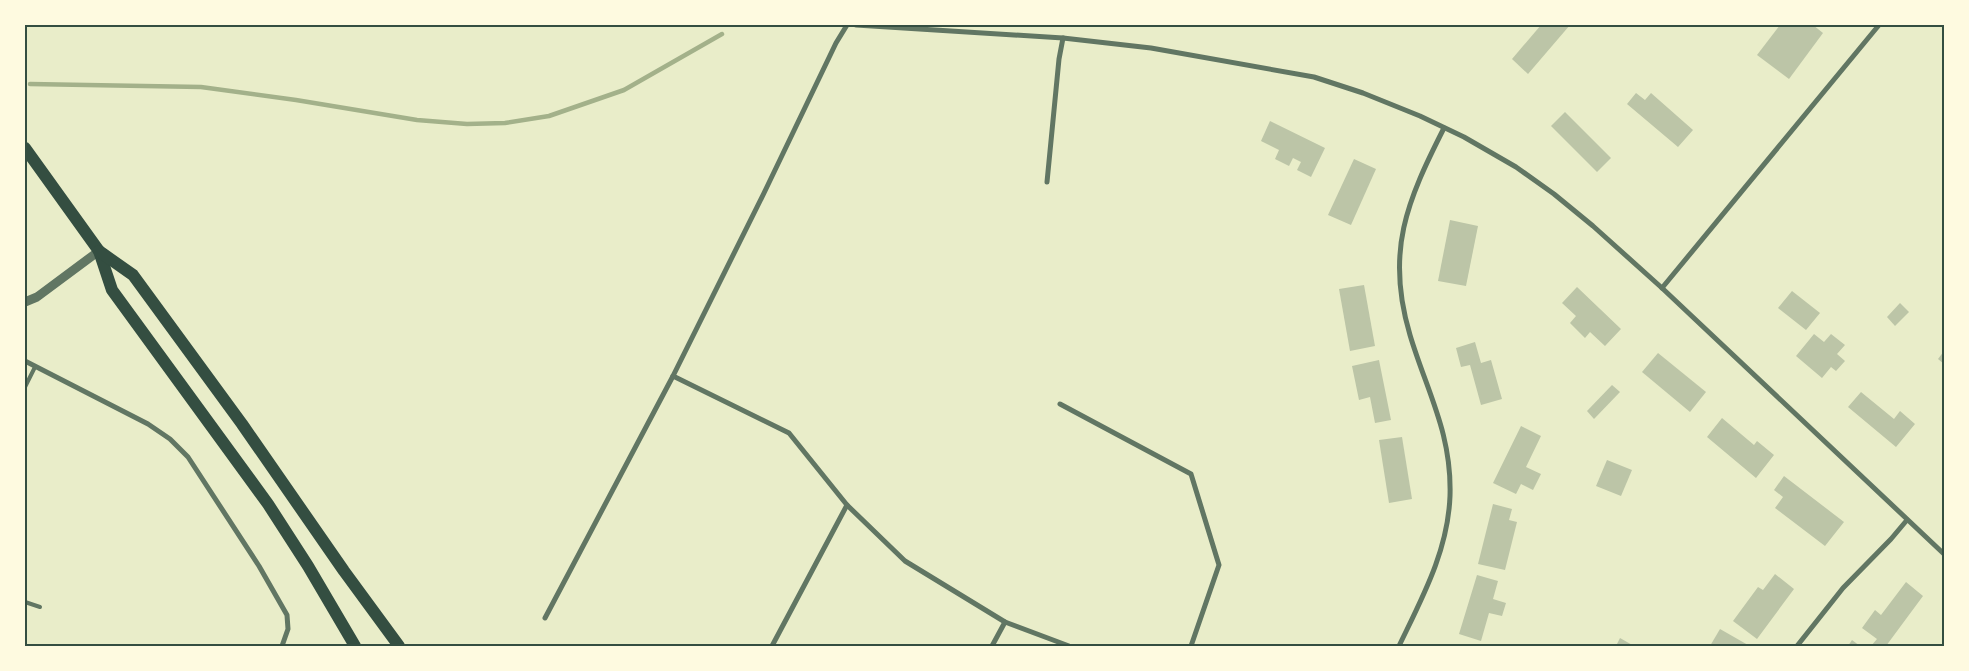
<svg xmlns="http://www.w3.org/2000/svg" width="1969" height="671" viewBox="0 0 1969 671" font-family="Commissioner,sans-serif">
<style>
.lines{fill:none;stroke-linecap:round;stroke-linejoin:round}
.stream{stroke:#a3b18a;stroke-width:4.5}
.building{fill:#bcc5a7}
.service{stroke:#617663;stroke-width:4}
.minor{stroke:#617663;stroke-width:5}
.tertiary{stroke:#617663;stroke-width:9}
.primary{stroke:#344e41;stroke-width:12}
.neatline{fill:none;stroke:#344e41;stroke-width:2}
</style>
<rect width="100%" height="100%" fill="#e9edc9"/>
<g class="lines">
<!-- stream -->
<path class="stream" d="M 30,84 L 201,87 L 296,100 L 417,120 L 467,124 L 505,123 L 549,116 L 624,90 L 722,34"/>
</g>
<!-- building -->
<g class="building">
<path d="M 1541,25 L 1570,25 L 1528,74 L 1512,59 Z"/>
<path d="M 1780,25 L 1813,25 L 1823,33 L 1789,79 L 1757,55 Z"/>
<path d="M 1636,93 L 1645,100 L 1651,93 L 1693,130 L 1678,147 L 1627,104 Z"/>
<path d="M 1565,112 L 1611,158 L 1597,172 L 1551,126 Z"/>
<path d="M 1270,121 L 1325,148 L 1311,177 L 1297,170 L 1301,162 L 1293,158 L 1289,166 L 1275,159 L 1279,150 L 1261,141 Z"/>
<path d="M 1354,159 L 1376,169 L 1351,225 L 1328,215 Z"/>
<path d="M 1450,220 L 1478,226 L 1466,286 L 1438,281 Z"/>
<path d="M 1364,285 L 1375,346 L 1350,351 L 1339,289 Z"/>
<path d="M 1577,287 L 1621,329 L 1605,346 L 1590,332 L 1585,338 L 1570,323 L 1576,316 L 1562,303 Z"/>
<path d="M 1792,291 L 1820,313 L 1806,330 L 1778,308 Z"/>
<path d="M 1900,303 L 1909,312 L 1895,326 L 1887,317 Z"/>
<path d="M 1814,334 L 1824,342 L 1831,334 L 1845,345 L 1837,354 L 1845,361 L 1836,371 L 1831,367 L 1822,378 L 1796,356 Z"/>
<path d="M 1475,342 L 1481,363 L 1491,360 L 1502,399 L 1481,405 L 1470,365 L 1461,367 L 1456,348 Z"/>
<path d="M 1944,351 L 1944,364 L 1938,359 Z"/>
<path d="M 1658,353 L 1706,392 L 1690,412 L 1642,372 Z"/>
<path d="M 1379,360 L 1391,420 L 1375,423 L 1370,397 L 1359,400 L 1352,366 Z"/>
<path d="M 1612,385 L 1620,392 L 1594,419 L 1587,411 Z"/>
<path d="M 1861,392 L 1894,419 L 1900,411 L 1915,424 L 1896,447 L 1848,407 Z"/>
<path d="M 1722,418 L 1754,445 L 1757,441 L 1774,455 L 1756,478 L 1707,437 Z"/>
<path d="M 1521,426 L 1541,436 L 1526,467 L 1541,474 L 1533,490 L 1521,484 L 1516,494 L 1493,483 Z"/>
<path d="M 1402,437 L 1412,499 L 1389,503 L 1379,440 Z"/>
<path d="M 1607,460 L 1632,470 L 1621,496 L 1596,486 Z"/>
<path d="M 1784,476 L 1844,522 L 1825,546 L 1775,508 L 1783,497 L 1774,490 Z"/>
<path d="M 1493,504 L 1512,509 L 1509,520 L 1517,522 L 1505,570 L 1478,564 Z"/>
<path d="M 1775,574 L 1794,589 L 1757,639 L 1733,621 L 1758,587 L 1763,590 Z"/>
<path d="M 1477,575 L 1498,581 L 1493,599 L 1506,603 L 1502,616 L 1489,613 L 1481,641 L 1459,634 Z"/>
<path d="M 1906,582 L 1923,596 L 1886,646 L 1871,646 L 1877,639 L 1862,628 L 1875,610 L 1881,615 Z"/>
<path d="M 1720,629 L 1748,645 L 1747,646 L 1710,646 Z"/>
<path d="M 1620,638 L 1634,646 L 1616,646 Z"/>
<path d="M 1852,640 L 1860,646 L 1848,646 Z"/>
</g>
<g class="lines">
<!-- service -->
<g class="service">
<path d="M 25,387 L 35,367"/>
<path d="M 25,602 L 40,607"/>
</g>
<!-- minor -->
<g class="minor">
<path d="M 856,25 L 1063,38 L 1151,48 L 1314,77 L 1363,93 L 1420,116 L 1464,137 L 1516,167 L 1554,194 L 1593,226 L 1662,288 L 1944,554"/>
<path d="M 1047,182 L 1059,59 L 1063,38"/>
<path d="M 1662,288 L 1879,25"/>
<path d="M 25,361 L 148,424 L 170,439 L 188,457 L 259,566 L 287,615 L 288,629 L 282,646"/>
<path d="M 673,376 L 789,433 L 847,505 L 905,561 L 1005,622 L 1069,646"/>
<path d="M 1060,404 L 1191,474 L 1219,565 L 1191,646"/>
<path d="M 545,618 L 673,376 L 764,193 L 836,43 L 847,25"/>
<path d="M 772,646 L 847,505"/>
<path d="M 992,646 L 1005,622"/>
<path d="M 1399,646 C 1422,598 1448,551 1450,496 C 1452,433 1427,392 1410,335 C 1385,252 1407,201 1444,128"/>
<path d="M 1797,646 L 1843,588 L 1891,539 L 1907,520"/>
</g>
<!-- tertiary -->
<path class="tertiary" d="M 25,302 L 37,297 L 99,251"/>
<!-- primary -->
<g class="primary">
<path d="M 25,148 L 99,251 L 112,290 L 268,504 L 308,566 L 355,646"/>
<path d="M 99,251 L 133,275 L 242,424 L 344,571 L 399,646"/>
</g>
</g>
<!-- border -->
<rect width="1969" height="671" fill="none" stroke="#fefae0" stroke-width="52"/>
<rect x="26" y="26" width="1917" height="619" class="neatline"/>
</svg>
